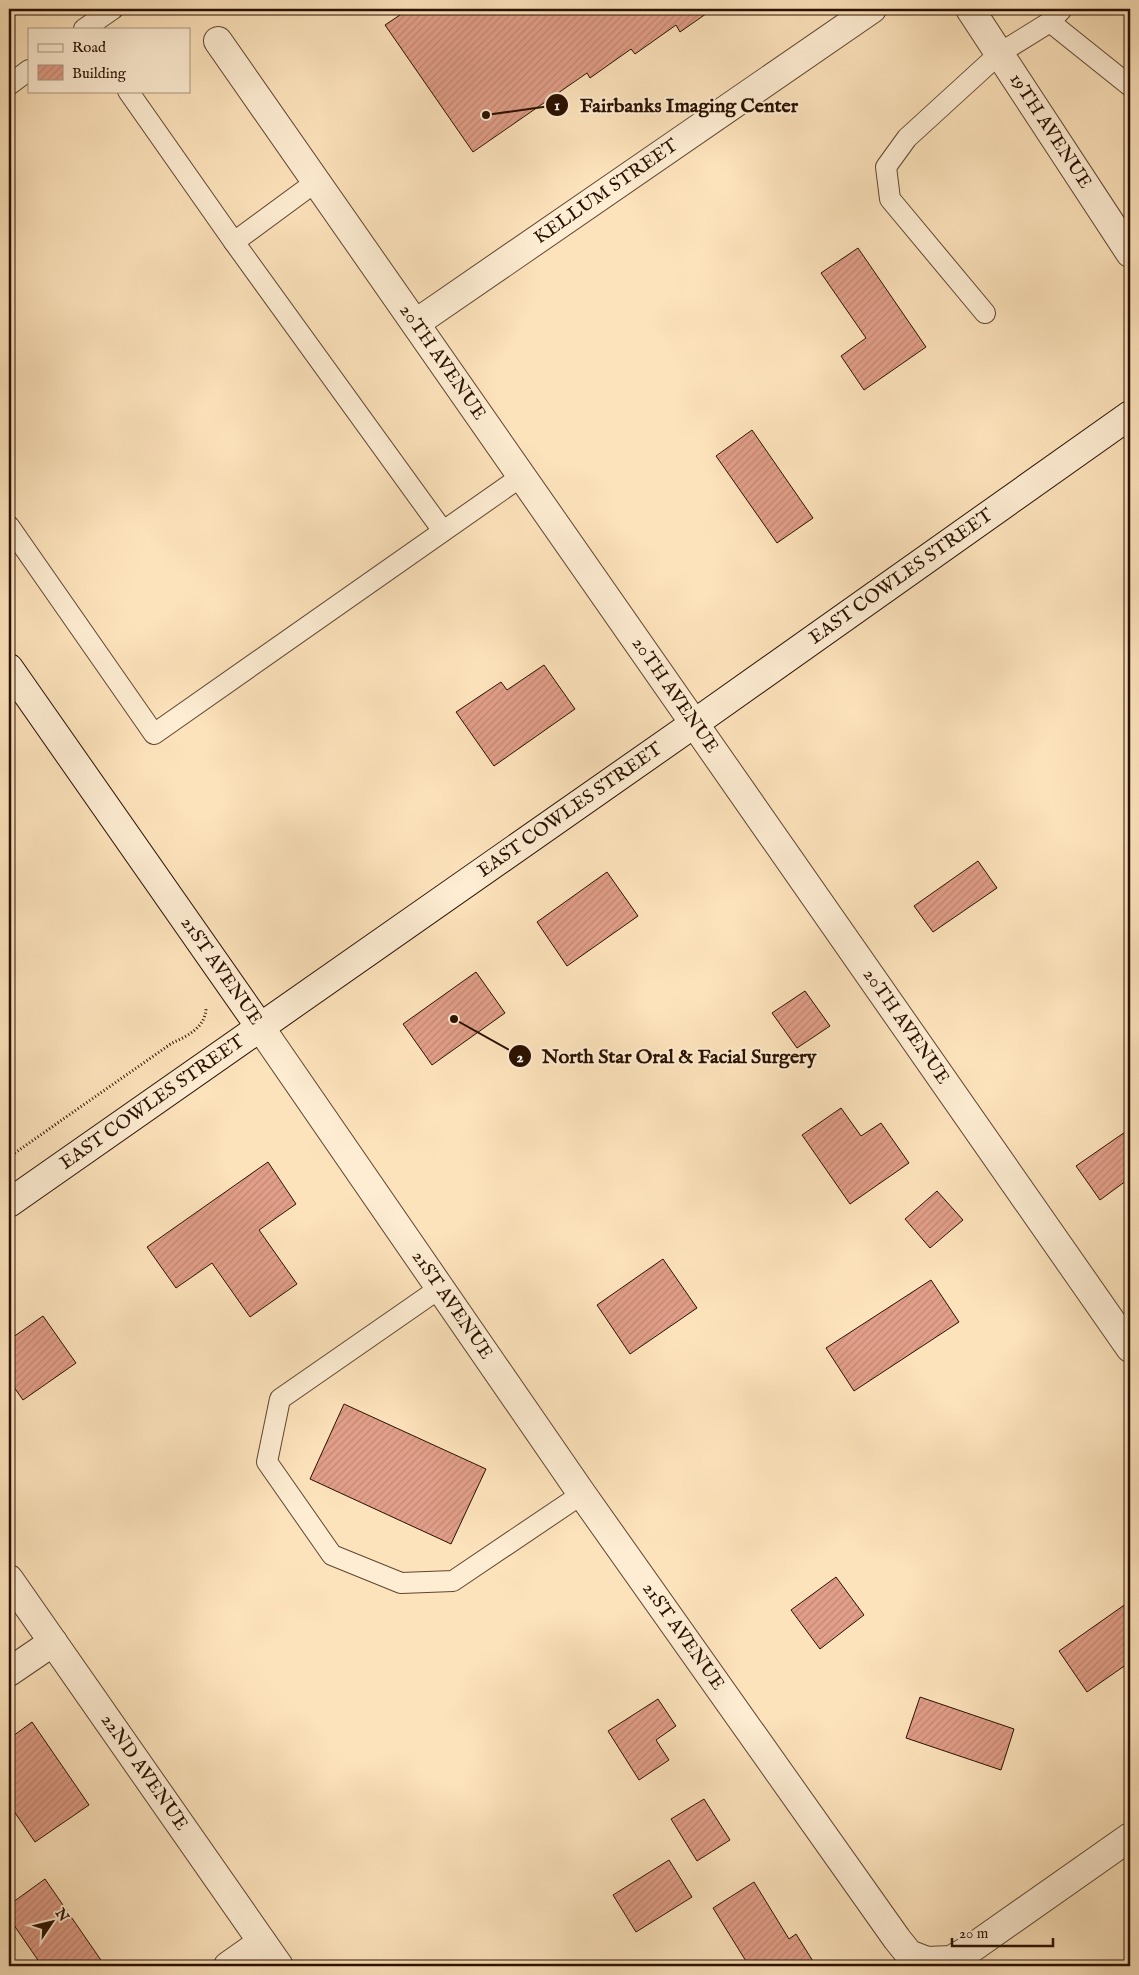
<svg xmlns="http://www.w3.org/2000/svg" width="1139" height="1975" viewBox="0 0 1139 1975" font-family="'IM FELL English',serif">
<style>
.building{fill:url(#building-hatch);stroke:#291000}
.lines{fill:none;stroke-linecap:round;stroke-linejoin:round}
.lane-casing{stroke:#5e452f;stroke-width:22}
.street-casing{stroke:#5e452f;stroke-width:30}
.secondary-casing{stroke:#291000;stroke-width:30}
.path{stroke:#291000;stroke-width:3;stroke-dasharray:1 2.5;stroke-linecap:butt}
.lane{stroke:#feedd3;stroke-width:20}
.street{stroke:#feedd3;stroke-width:28}
.secondary{stroke:#feedd3;stroke-width:28}
.labels{text-anchor:middle;dominant-baseline:central;stroke-width:4;stroke-linejoin:round;paint-order:stroke}
.street-label{font-size:19px;fill:#291000;stroke:#feedd3}
.leader{fill:none;stroke:#291000;stroke-width:2}
.callout-dot{fill:#291000;stroke:#feedd3;stroke-width:2}
.mark-label{font-size:15px;text-anchor:middle;font-weight:bold;fill:#fff}
.callout-label{font-size:20px;text-anchor:middle;font-weight:bold;fill:#291000;stroke:#feedd3;stroke-width:4;stroke-linejoin:round;paint-order:stroke}
</style>
<defs>
<pattern id="building-hatch" width="6" height="6" patternUnits="userSpaceOnUse" patternTransform="scale(1.25)"><rect width="6" height="6" fill="#e19e88"/><path d="M-1 1l2-2M0 6l6-6M5 7l2-2" fill="none" stroke="#c18774"/></pattern>
</defs>
<rect width="100%" height="100%" fill="#fde3bc"/>
<filter id="stains"><feTurbulence type="fractalNoise" baseFrequency=".004" numOctaves="4"/><feColorMatrix values="0 0 0 0 .2 0 0 0 0 .09 0 0 0 0 .02 0 0 0 .5 -.17"/></filter>
<radialGradient id="worn" r=".72"><stop offset=".6" stop-color="#630" stop-opacity="0"/><stop offset="1" stop-color="#630" stop-opacity=".3"/></radialGradient>
<!-- building -->
<g class="building">
<path d="M 409,9 L 713,9 L 680,32 L 676,25 L 635,54 L 631,49 L 590,78 L 587,73 L 473,152 L 385,25 Z"/>
<path d="M 858,248 L 926,347 L 864,390 L 841,356 L 866,338 L 821,273 Z"/>
<path d="M 752,430 L 813,518 L 777,543 L 716,456 Z"/>
<path d="M 544,665 L 575,709 L 494,766 L 456,712 L 501,682 L 507,690 Z"/>
<path d="M 978,861 L 997,888 L 933,932 L 914,906 Z"/>
<path d="M 607,872 L 638,916 L 567,966 L 537,922 Z"/>
<path d="M 476,972 L 505,1013 L 432,1065 L 403,1024 Z"/>
<path d="M 805,991 L 830,1026 L 797,1048 L 772,1013 Z"/>
<path d="M 841,1108 L 861,1136 L 881,1123 L 909,1163 L 850,1204 L 802,1135 Z"/>
<path d="M 1128,1130 L 1130,1133 L 1130,1178 L 1100,1200 L 1076,1166 Z"/>
<path d="M 268,1162 L 296,1204 L 259,1230 L 297,1284 L 250,1317 L 212,1263 L 176,1288 L 147,1247 Z"/>
<path d="M 937,1191 L 963,1220 L 930,1248 L 905,1219 Z"/>
<path d="M 663,1259 L 697,1308 L 630,1354 L 597,1305 Z"/>
<path d="M 931,1280 L 959,1322 L 854,1391 L 826,1348 Z"/>
<path d="M 43,1316 L 76,1363 L 23,1400 L 9,1380 L 9,1340 Z"/>
<path d="M 344,1404 L 486,1469 L 451,1544 L 310,1479 Z"/>
<path d="M 836,1577 L 864,1615 L 820,1649 L 791,1610 Z"/>
<path d="M 1130,1601 L 1130,1662 L 1087,1692 L 1059,1651 Z"/>
<path d="M 920,1697 L 1014,1729 L 1001,1770 L 906,1738 Z"/>
<path d="M 658,1699 L 676,1726 L 656,1740 L 669,1760 L 639,1780 L 608,1731 Z"/>
<path d="M 32,1722 L 89,1805 L 35,1842 L 9,1804 L 9,1739 Z"/>
<path d="M 704,1799 L 730,1840 L 697,1861 L 671,1819 Z"/>
<path d="M 669,1860 L 692,1897 L 636,1932 L 613,1895 Z"/>
<path d="M 45,1879 L 105,1966 L 42,1966 L 9,1918 L 9,1905 Z"/>
<path d="M 754,1882 L 789,1939 L 796,1934 L 816,1966 L 749,1966 L 713,1908 Z"/>
</g>
<g class="lines">
<defs>
<g id="lane">
<path d="M 1050,22 L 1130,86"/>
<path d="M 84,29 L 113,9"/>
<path d="M 9,85 L 29,70"/>
<path d="M 128,91 L 234,242 L 317,181"/>
<path d="M 234,242 L 443,531"/>
<path d="M 985,313 L 890,199 L 886,167 L 907,138 L 1000,53 L 1050,22 L 1062,9"/>
<path d="M 9,526 L 154,734 L 522,476"/>
<path d="M 440,1288 L 280,1399 L 267,1462 L 332,1555 L 401,1583 L 453,1581 L 582,1494"/>
</g>
<g id="street">
<path id="s1" d="M 970,9 L 1130,253"/>
<path id="s2" d="M 218,41 L 1130,1348"/>
<path id="s3" d="M 416,323 L 872,9"/>
<path id="s4" d="M 260,1027 L 582,1494 L 897,1939 L 909,1954 L 927,1961 L 951,1960 L 972,1948 L 1130,1837"/>
<path id="s5" d="M 9,1579 L 279,1966"/>
<path d="M 9,1672 L 53,1642"/>
<path d="M 228,1966 L 262,1942"/>
</g>
<g id="secondary">
<path id="s6" d="M 9,668 L 260,1027"/>
<path id="s7" d="M 9,1203 L 695,723 L 1130,415"/>
</g>
</defs>
<!-- lane casing -->
<use href="#lane" class="lane-casing"/>
<!-- street casing -->
<use href="#street" class="street-casing"/>
<!-- secondary casing -->
<use href="#secondary" class="secondary-casing"/>
<!-- path -->
<path class="path" d="M 9,1157 L 172,1043 C 188,1036 206,1027 206,1007"/>
<!-- lane -->
<use href="#lane" class="lane"/>
<!-- street -->
<use href="#street" class="street"/>
<!-- secondary -->
<use href="#secondary" class="secondary"/>
</g>
<g class="labels">
<!-- street labels -->
<g class="street-label">
<text stroke="none"><textPath href="#s1" startOffset="146">19TH AVENUE</textPath></text>
<text stroke="none"><textPath href="#s3" startOffset="231">KELLUM STREET</textPath></text>
<text stroke="none"><textPath href="#s2" startOffset="392">20TH AVENUE</textPath></text>
<text stroke="none"><textPath href="#s7" startOffset="1090">EAST COWLES STREET</textPath></text>
<text stroke="none"><textPath href="#s2" startOffset="798">20TH AVENUE</textPath></text>
<text stroke="none"><textPath href="#s7" startOffset="685">EAST COWLES STREET</textPath></text>
<text stroke="none"><textPath href="#s6" startOffset="370">21ST AVENUE</textPath></text>
<text stroke="none"><textPath href="#s2" startOffset="1202">20TH AVENUE</textPath></text>
<text stroke="none"><textPath href="#s7" startOffset="175">EAST COWLES STREET</textPath></text>
<text stroke="none"><textPath href="#s4" startOffset="338">21ST AVENUE</textPath></text>
<text stroke="none"><textPath href="#s4" startOffset="742">21ST AVENUE</textPath></text>
<text stroke="none"><textPath href="#s5" startOffset="236">22ND AVENUE</textPath></text>
</g>
</g>
<!-- callouts -->
<path class="leader" d="M486 115L557 105M454 1019L520 1056"/>
<g class="callout-dot">
<circle cx="486" cy="115" r="5"/>
<circle cx="454" cy="1019" r="5"/>
<circle cx="557" cy="105" r="12"/>
<circle cx="520" cy="1056" r="12"/>
</g>
<g class="mark-label">
<text x="557" y="110">1</text>
<text x="520" y="1062">2</text>
</g>
<g class="callout-label">
<text x="689" y="112">Fairbanks Imaging Center</text>
<text x="679" y="1063">North Star Oral &amp; Facial Surgery</text>
</g>
<!-- margin -->
<rect width="1139" height="1975" fill="none" stroke="#fde3bc" stroke-width="30"/>
<rect x="10" y="10" width="1119" height="1955" fill="none" stroke="#291000" stroke-width="2.5"/>
<rect x="15" y="15" width="1109" height="1945" fill="none" stroke="#291000"/>
<!-- legend -->
<rect x="28" y="28" width="162" height="65" fill="#feedd3" stroke="#a9957f"/>
<rect x="38" y="44" width="25" height="8" fill="#feedd3" stroke="#a9957f"/>
<text x="72" y="52" font-size="15" fill="#291000">Road</text>
<rect x="38" y="65" width="25" height="15" fill="url(#building-hatch)" stroke="#a9957f"/>
<text x="72" y="78" font-size="15" fill="#291000">Building</text>
<!-- north arrow -->
<g transform="translate(52 1922) rotate(55)" stroke="#feedd3" stroke-width="4" paint-order="stroke">
<path d="M0-4L9 19L0 12L-9 19Z" fill="#291000"/>
<text y="-8" font-size="14" font-weight="bold" text-anchor="middle" fill="#291000">N</text>
</g>
<!-- scale -->
<path d="M952 1938v8h101v-8" fill="none" stroke="#291000" stroke-width="2.5"/>
<text x="959" y="1938" font-size="15" fill="#291000" stroke="#feedd3" stroke-width="4" paint-order="stroke">20 m</text>
<rect width="100%" height="100%" filter="url(#stains)"/>
<rect width="100%" height="100%" fill="url(#worn)"/>
</svg>
